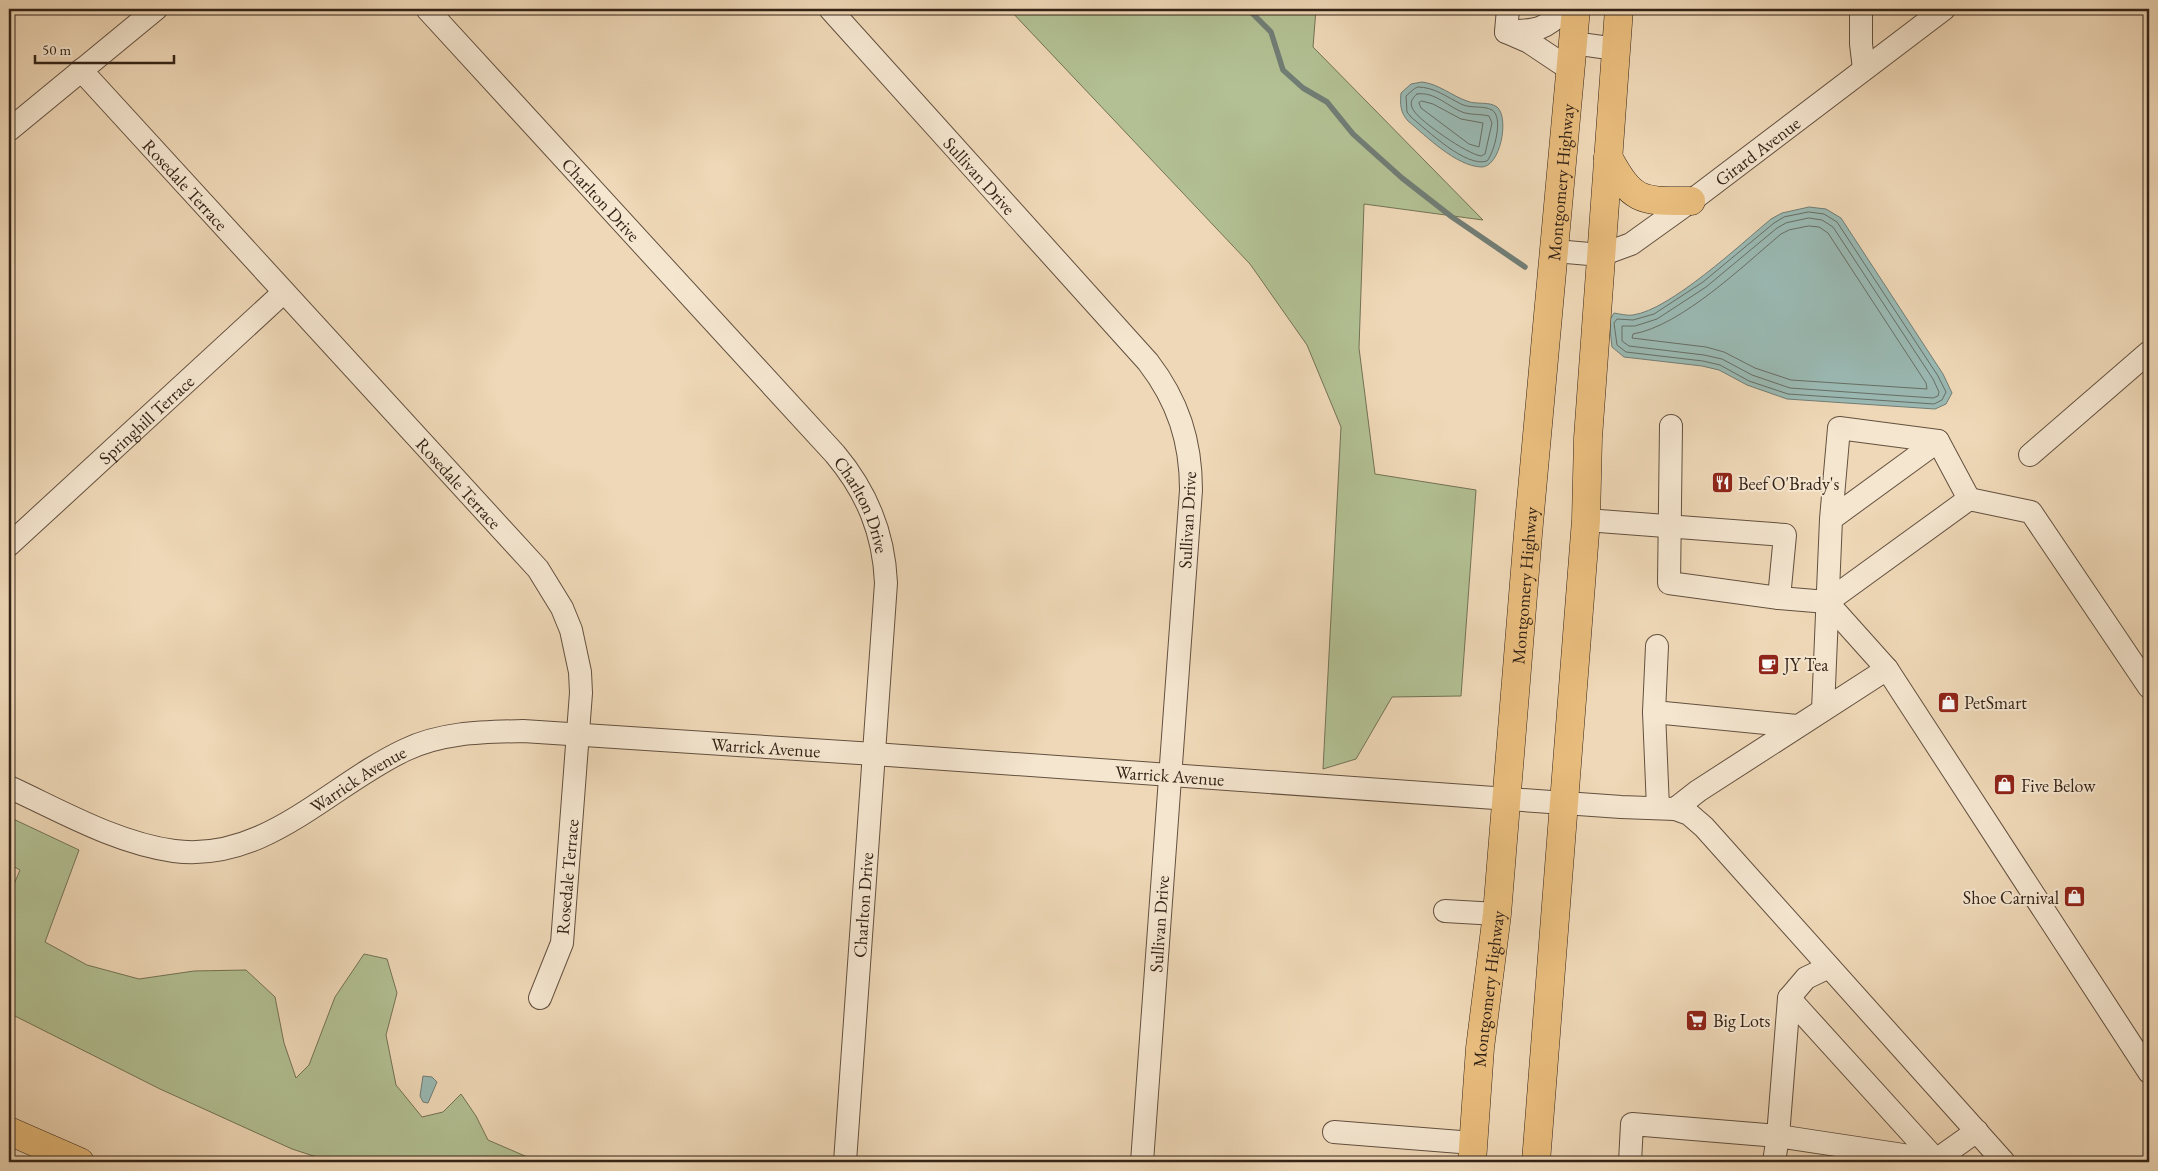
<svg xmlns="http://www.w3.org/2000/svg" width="2158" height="1171" viewBox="0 0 2158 1171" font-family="'EB Garamond',serif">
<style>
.green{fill:#b2c093;stroke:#737255}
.water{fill:#9ab9b3;stroke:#717d75}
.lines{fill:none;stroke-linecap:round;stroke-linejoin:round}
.shore{stroke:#676e65;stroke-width:1}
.stream{stroke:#717d75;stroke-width:5.5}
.minor-casing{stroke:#63503f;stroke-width:24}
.major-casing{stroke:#342317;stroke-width:29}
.highway-casing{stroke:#342317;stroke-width:29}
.minor{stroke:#f5e6d0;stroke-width:22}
.major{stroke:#e8bc7c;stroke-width:28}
.highway{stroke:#e8bc7c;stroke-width:28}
.labels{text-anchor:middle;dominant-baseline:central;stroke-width:4;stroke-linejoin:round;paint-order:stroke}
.street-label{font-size:18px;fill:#342317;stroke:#f5e6d0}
.poi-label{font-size:18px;fill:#342317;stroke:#f5e6d0;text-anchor:start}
</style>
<rect width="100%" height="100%" fill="#efd8b7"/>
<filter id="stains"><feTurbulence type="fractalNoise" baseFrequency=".004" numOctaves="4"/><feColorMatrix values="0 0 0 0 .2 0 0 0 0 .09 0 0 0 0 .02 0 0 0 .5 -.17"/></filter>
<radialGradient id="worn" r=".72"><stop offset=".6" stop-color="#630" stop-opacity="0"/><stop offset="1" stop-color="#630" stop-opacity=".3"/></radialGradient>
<!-- green -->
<g class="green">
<path d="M 1009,9 L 1316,9 L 1313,47 L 1483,220 L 1364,204 L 1359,348 L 1375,474 L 1476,490 L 1461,696 L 1392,697 L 1356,759 L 1323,769 L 1341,427 L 1307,345 L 1250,264 Z"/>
<path d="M 9,817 L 79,850 L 45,942 L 87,965 L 139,979 L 194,971 L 246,970 L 275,997 L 284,1043 L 296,1078 L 309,1065 L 335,997 L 364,954 L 387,959 L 397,993 L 386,1035 L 396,1085 L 422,1117 L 443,1112 L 461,1094 L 476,1116 L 488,1140 L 525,1156 L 549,1162 L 332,1162 L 292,1149 L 160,1089 L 9,1013 L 9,896 L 20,870 L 9,864 Z"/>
</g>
<!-- water -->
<g class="water">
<path d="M 1422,82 C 1439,84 1452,96 1467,101 C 1476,105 1489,101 1497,107 C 1510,118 1500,168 1481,167 C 1456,166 1426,136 1408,121 C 1400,112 1400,104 1401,93 L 1411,84 Z"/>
<path d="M 1809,207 L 1826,209 L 1841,218 L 1943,374 L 1952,393 L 1946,404 L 1935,409 L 1787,399 L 1747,385 L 1719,370 L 1702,366 L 1624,357 L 1612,347 L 1609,321 L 1614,313 C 1620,314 1628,316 1633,315 C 1670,310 1741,244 1771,219 L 1782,213 Z"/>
<path d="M 423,1076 L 432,1077 L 437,1082 L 428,1103 L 423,1102 L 420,1096 Z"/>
</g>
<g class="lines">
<!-- shore -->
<g class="shore">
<path d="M 1418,87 C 1434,87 1447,97 1461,104 C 1471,109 1483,105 1492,110 C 1504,117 1494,153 1487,161 C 1466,168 1427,130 1411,117 L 1407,112 L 1406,96 L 1414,89 Z"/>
<path d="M 1417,94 C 1435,91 1449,108 1465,113 C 1473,115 1482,114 1489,116 L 1492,123 L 1485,154 L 1481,156 C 1467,154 1421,122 1414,111 C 1409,104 1411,99 1417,94 Z"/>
<path d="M 1422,101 L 1433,104 L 1461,119 L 1483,123 L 1479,147 L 1469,144 L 1421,108 L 1419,103 Z"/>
<path d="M 1809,212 L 1824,214 L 1837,222 L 1938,376 L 1946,392 L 1942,400 L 1934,404 L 1788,394 L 1749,381 L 1720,365 L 1703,361 L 1626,352 L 1617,345 L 1614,323 L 1617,319 L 1633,320 L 1654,314 L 1703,282 L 1774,223 L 1784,217 Z"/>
<path d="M 1809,218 L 1822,220 L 1833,227 L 1933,379 L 1939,392 L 1938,396 L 1933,398 L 1790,388 L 1752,375 L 1722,359 L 1704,355 L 1629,346 L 1622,341 L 1622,326 L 1635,326 L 1657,319 L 1706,287 L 1777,228 L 1786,223 Z"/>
<path d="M 1809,226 L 1819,227 L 1828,233 L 1926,383 L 1927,389 L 1791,380 L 1755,368 L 1724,352 L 1706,347 L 1632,338 L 1633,334 C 1681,326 1744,265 1781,234 L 1789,230 Z"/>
</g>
<!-- stream -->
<path class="stream" d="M 1248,9 L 1271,32 L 1283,70 L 1303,88 L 1327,102 L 1353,134 L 1402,178 L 1452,217 L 1525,267"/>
<defs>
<g id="minor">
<path id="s1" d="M 427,9 L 835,454 C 867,492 884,533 886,583 L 845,1162"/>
<path id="s2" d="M 830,9 L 1148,362 C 1178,401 1191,441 1191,490 L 1142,1162"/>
<path d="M 1566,9 C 1543,31 1537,30 1506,32 L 1529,42 L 1571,70"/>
<path d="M 1861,9 L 1861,44 L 1864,69"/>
<path d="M 1506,32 L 1508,9"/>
<path d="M 1573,43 L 1616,49"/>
<path id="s3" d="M 81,70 L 538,569 L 562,608 L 571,630 L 580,672 L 581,693 L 562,943 L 540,998"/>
<path d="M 9,130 L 156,9"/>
<path id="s4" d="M 1555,251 L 1601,255 L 1631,244 L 1691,201 L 1944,9"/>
<path d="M 1671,426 L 1669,583 L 1779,598 L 1827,602 L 1887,669"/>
<path d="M 1938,441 L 1969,499"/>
<path d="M 2030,455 L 2149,352"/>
<path d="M 1586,520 L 1785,535 L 1779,598"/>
<path id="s5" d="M 9,545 L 284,292"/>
<path d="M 1827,602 L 1969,499 L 2031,512 L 2149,687"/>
<path d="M 1657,646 L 1654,712 L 1658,808"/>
<path d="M 1823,710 L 1831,519 L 1839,428 L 1938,441 L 1831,519"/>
<path d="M 1654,712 L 1797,726"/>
<path id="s6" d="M 9,787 C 61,811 116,843 174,851 C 265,863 330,785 405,750 C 442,732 483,732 523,731 L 874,754 L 1621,807 L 1675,809 L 1698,791 L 1887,669 L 2149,1072"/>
<path d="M 1675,809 L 1689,814 L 1704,827 L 2004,1162"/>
<path d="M 1445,911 L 1497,914"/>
<path d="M 1789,998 L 1936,1160 L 1936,1162"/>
<path d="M 1334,1132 L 1473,1143"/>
<path d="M 1630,1162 L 1632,1124 L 1778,1136 L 1789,998 L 1806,978 L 1829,967"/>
<path d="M 1774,1162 L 1778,1136 L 1936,1160"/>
<path d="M 1938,1162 L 1936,1160 L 1977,1131"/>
</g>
<g id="major">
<path d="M 1608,157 C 1633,203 1641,201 1691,201"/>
<path id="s7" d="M 1472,1162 L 1480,1048 L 1497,914 L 1528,534 L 1576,9"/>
<path d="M 1536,1162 L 1586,520 L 1588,438 L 1619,9"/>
</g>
<path id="highway" d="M 9,1131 L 80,1162"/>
</defs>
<!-- minor casing -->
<use href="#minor" class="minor-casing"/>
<!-- major casing -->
<use href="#major" class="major-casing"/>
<!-- highway casing -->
<use href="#highway" class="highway-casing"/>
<!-- minor -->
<use href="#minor" class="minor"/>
<!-- major -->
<use href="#major" class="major"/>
<!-- highway -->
<use href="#highway" class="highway"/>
</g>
<!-- icons -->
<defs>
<symbol id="restaurant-square" viewBox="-11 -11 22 22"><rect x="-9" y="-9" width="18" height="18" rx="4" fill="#8f2418" stroke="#f5e6d0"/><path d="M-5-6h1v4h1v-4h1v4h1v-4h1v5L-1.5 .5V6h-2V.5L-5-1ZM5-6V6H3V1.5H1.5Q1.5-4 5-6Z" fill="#fff"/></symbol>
<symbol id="cafe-square" viewBox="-11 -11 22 22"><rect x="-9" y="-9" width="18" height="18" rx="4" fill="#8f2418" stroke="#f5e6d0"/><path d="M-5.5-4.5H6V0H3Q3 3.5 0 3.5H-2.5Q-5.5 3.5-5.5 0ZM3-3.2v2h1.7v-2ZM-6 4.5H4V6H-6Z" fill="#fff"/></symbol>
<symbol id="shop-square" viewBox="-11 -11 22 22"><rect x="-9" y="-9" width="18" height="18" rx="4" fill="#8f2418" stroke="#f5e6d0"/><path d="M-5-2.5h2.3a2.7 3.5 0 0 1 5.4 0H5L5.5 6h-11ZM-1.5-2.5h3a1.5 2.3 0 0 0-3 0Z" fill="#fff"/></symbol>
<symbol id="supermarket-square" viewBox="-11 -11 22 22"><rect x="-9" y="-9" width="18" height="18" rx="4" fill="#8f2418" stroke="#f5e6d0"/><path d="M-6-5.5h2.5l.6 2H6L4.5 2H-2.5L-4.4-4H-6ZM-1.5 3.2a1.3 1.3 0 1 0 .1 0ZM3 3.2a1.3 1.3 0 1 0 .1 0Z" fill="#fff"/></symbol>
</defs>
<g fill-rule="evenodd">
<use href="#restaurant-square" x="1710" y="470" width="25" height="25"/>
<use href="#cafe-square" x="1756" y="652" width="25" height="25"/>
<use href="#shop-square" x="1936" y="690" width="25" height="25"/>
<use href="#shop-square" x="1992" y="772" width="25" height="25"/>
<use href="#shop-square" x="2062" y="884" width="25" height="25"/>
<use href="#supermarket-square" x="1684" y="1008" width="25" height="25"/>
</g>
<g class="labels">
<!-- street labels -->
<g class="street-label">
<text stroke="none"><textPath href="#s4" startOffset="235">Girard Avenue</textPath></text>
<text stroke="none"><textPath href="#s2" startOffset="224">Sullivan Drive</textPath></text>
<text stroke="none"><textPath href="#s7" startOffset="984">Montgomery Highway</textPath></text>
<text stroke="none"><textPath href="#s3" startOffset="155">Rosedale Terrace</textPath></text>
<text stroke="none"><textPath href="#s1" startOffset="258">Charlton Drive</textPath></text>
<text stroke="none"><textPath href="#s5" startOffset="186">Springhill Terrace</textPath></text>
<text stroke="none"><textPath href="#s3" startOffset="560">Rosedale Terrace</textPath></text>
<text stroke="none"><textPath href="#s1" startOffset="662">Charlton Drive</textPath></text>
<text transform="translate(1187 520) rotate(-87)">Sullivan Drive</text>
<text stroke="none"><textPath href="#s7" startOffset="579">Montgomery Highway</textPath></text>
<text stroke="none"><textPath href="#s6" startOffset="799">Warrick Avenue</textPath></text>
<text stroke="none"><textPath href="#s6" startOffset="1204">Warrick Avenue</textPath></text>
<text stroke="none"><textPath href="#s6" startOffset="380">Warrick Avenue</textPath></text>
<text transform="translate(567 877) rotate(-85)">Rosedale Terrace</text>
<text transform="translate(863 905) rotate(-86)">Charlton Drive</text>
<text transform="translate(1159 924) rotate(-86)">Sullivan Drive</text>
<text stroke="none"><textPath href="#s7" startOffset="174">Montgomery Highway</textPath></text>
</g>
<!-- poi labels -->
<g class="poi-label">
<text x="1738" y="483">Beef O'Brady's</text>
<text x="1784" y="664">JY Tea</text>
<text x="1964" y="702">PetSmart</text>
<text x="2021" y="785">Five Below</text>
<text x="2059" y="897" text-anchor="end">Shoe Carnival</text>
<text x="1713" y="1020">Big Lots</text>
</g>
</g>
<!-- margin -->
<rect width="2158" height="1171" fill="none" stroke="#efd8b7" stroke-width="30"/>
<rect x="10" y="10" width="2138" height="1151" fill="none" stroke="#342317" stroke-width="2.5"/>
<rect x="15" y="15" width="2128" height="1141" fill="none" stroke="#342317"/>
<!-- scale -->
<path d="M35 55v8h139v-8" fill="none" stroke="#342317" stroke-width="2.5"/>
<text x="42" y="55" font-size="15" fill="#342317" stroke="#f5e6d0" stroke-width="4" paint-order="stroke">50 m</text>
<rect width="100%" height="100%" filter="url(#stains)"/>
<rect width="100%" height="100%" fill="url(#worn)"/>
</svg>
